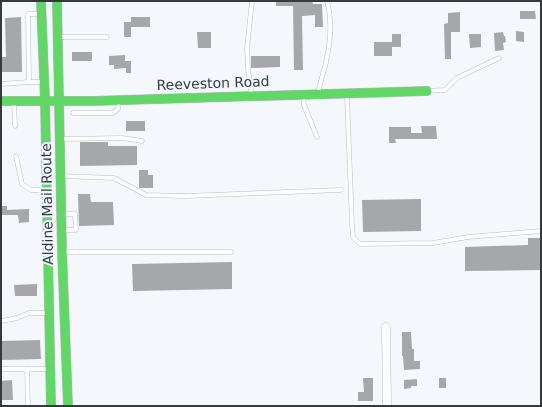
<svg xmlns="http://www.w3.org/2000/svg" width="542" height="407" viewBox="0 0 542 407" font-family="'DejaVu Sans',sans-serif">
<style>
.building{fill:#a5a7aa}
.lines{fill:none;stroke-linecap:round;stroke-linejoin:round}
.lane-casing{stroke:#babdc0;stroke-width:5}
.street-casing{stroke:#babdc0;stroke-width:9}
.fast-casing{stroke:#babdc0;stroke-width:10}
.lane{stroke:#fdfeff;stroke-width:4}
.street{stroke:#fdfeff;stroke-width:8}
.fast{stroke:#63d668;stroke-width:9}
.labels{text-anchor:middle;dominant-baseline:central;stroke-width:4;stroke-linejoin:round;paint-order:stroke}
.street-label{font-size:14px;fill:#37393c;stroke:#f1f7ff}
</style>
<rect width="100%" height="100%" fill="#f4f8fc"/>
<!-- building -->
<g class="building">
<path d="M 276,1 L 312,1 L 313,4 L 322,4 L 323,27 L 315,27 L 315,15 L 302,16 L 303,70 L 294,70 L 293,6 L 276,6 Z"/>
<path d="M 520,11 L 535,11 L 536,19 L 520,19 Z"/>
<path d="M 460,12 L 460,32 L 451,32 L 451,59 L 445,59 L 444,24 L 448,23 L 448,13 Z"/>
<path d="M 21,17 L 22,72 L 1,72 L 1,57 L 6,57 L 5,18 Z"/>
<path d="M 131,17 L 150,17 L 150,27 L 131,27 L 131,37 L 124,37 L 124,22 L 131,22 Z"/>
<path d="M 516,31 L 524,32 L 524,42 L 516,41 Z"/>
<path d="M 197,32 L 211,32 L 211,48 L 198,48 Z"/>
<path d="M 503,32 L 504,36 L 505,36 L 506,42 L 503,43 L 504,50 L 495,51 L 494,33 Z"/>
<path d="M 392,34 L 401,34 L 401,47 L 392,47 L 392,56 L 374,56 L 374,42 L 392,42 Z"/>
<path d="M 469,34 L 481,34 L 481,47 L 470,48 Z"/>
<rect x="72" y="52" width="20" height="9"/>
<path d="M 125,55 L 125,61 L 131,61 L 131,73 L 126,73 L 126,68 L 114,69 L 114,65 L 109,65 L 109,56 Z"/>
<path d="M 251,56 L 280,56 L 280,67 L 251,68 Z"/>
<rect x="126" y="121" width="19" height="10"/>
<path d="M 421,126 L 436,126 L 437,139 L 395,139 L 396,143 L 389,143 L 389,127 L 411,127 L 411,133 L 422,133 Z"/>
<path d="M 80,142 L 108,142 L 108,146 L 137,146 L 137,165 L 80,166 Z"/>
<path d="M 139,170 L 148,170 L 148,175 L 153,175 L 153,188 L 139,188 Z"/>
<path d="M 78,194 L 90,194 L 91,202 L 113,202 L 114,225 L 79,226 Z"/>
<path d="M 421,199 L 421,231 L 363,232 L 362,200 Z"/>
<path d="M 1,206 L 7,206 L 7,210 L 29,209 L 29,222 L 19,223 L 18,215 L 1,215 Z"/>
<path d="M 528,238 L 541,238 L 541,270 L 465,271 L 465,247 L 528,245 Z"/>
<path d="M 232,262 L 232,289 L 133,291 L 132,264 Z"/>
<path d="M 37,284 L 37,296 L 15,296 L 14,285 Z"/>
<path d="M 402,332 L 411,332 L 412,349 L 414,349 L 414,361 L 420,361 L 420,369 L 404,370 L 403,356 L 402,356 Z"/>
<path d="M 40,340 L 41,359 L 1,360 L 1,341 Z"/>
<path d="M 363,378 L 373,378 L 373,401 L 358,401 L 358,392 L 364,392 Z"/>
<rect x="439" y="378" width="7" height="10"/>
<path d="M 417,379 L 417,386 L 411,386 L 411,388 L 404,389 L 404,380 Z"/>
<path d="M 12,380 L 13,400 L 1,400 L 1,381 Z"/>
</g>
<g class="lines">
<defs>
<g id="lane">
<path d="M 252,1 L 247,48 L 248,69 L 252,96"/>
<path d="M 58,37 L 107,37"/>
<path d="M 29,82 L 44,82"/>
<path d="M 1,84 L 29,82 L 28,14 L 41,14"/>
<path d="M 427,91 L 445,90 L 457,78 L 499,58"/>
<path d="M 318,94 C 320,81 325,70 327,57 C 331,38 332,20 327,1"/>
<path d="M 303,95 L 304,105 L 317,137"/>
<path d="M 347,95 L 352,225 L 353,237 L 360,244 L 433,243 L 468,237 L 541,231"/>
<path d="M 14,103 L 15,126"/>
<path d="M 73,113 L 113,113 L 118,109 L 119,101"/>
<path d="M 60,139 L 122,138 L 142,141"/>
<path d="M 16,156 L 22,184 L 31,190 L 46,190"/>
<path d="M 61,176 L 114,178 L 146,195 L 186,196 L 341,190"/>
<path d="M 62,214 L 75,214 L 76,230 L 62,230"/>
<path d="M 63,252 L 231,252"/>
<path d="M 1,321 L 17,318 L 29,313 L 49,313"/>
<path d="M 1,369 L 49,369"/>
<path d="M 27,369 L 28,406"/>
</g>
<path id="street" d="M 386,327 L 387,406"/>
<g id="fast">
<path d="M 41,1 L 45,100 L 51,406"/>
<path d="M 57,1 L 62,252 L 68,406"/>
<path d="M 1,101 L 92,101 L 427,91"/>
</g>
</defs>
<!-- lane casing -->
<use href="#lane" class="lane-casing"/>
<!-- street casing -->
<use href="#street" class="street-casing"/>
<!-- fast casing -->
<use href="#fast" class="fast-casing"/>
<!-- lane -->
<use href="#lane" class="lane"/>
<!-- street -->
<use href="#street" class="street"/>
<!-- fast -->
<use href="#fast" class="fast"/>
</g>
<g class="labels">
<!-- street labels -->
<g class="street-label">
<text transform="translate(213 83) rotate(-2)">Reeveston Road</text>
<text transform="translate(47 204) rotate(-91)">Aldine Mail Route</text>
</g>
</g>
<!-- border -->
<rect width="542" height="407" fill="none" stroke="#37393c" stroke-width="4"/>
</svg>
